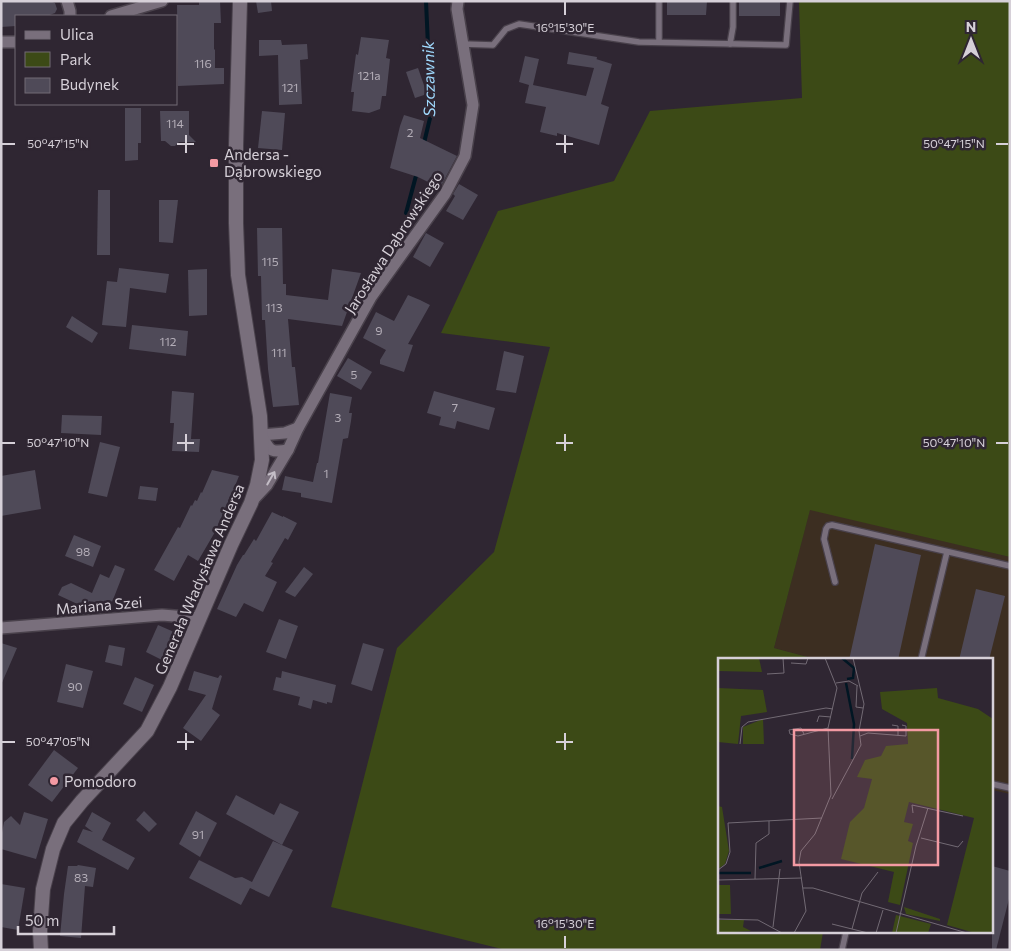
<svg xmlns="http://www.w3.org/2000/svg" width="1011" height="951" viewBox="0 0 1011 951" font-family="Commissioner,sans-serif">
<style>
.industrial{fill:#3c2e21}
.green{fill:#3c4a16}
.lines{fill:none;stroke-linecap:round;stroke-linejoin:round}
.stream{stroke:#011623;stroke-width:4}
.building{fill:#4f4a58}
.service-casing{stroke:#49414b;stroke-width:8}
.minor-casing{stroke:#49414b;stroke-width:14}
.tertiary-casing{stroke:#49414b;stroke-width:16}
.service{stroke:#796f7c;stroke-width:5.5}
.minor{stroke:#796f7c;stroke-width:11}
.tertiary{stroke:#796f7c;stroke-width:14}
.oneway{stroke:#c3bdc6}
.ticks{fill:none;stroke:#d6d0d8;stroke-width:2}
.poi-dot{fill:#f49aa3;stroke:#2f2632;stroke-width:2}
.labels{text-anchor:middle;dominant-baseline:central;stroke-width:5;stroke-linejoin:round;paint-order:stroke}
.number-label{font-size:12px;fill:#b4aeb8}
.poi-label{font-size:15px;fill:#d6d0d8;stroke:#2f2632;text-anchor:start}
.street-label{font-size:15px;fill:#d6d0d8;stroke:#2f2632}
.water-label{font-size:16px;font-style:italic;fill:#9fd8fc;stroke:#2f2632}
.inset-river{fill:none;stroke:#011623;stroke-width:2.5}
.inset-road{fill:none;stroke:#726a74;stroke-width:1}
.view{fill:#f49aa3;fill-opacity:0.15;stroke:#f49aa3;stroke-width:2.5}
.inset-edge{fill:none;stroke:#d6d0d8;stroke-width:2.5}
.ticks-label{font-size:12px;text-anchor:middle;fill:#d6d0d8;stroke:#2f2632;stroke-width:5;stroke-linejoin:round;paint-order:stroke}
</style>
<rect width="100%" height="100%" fill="#2f2632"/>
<!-- industrial -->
<path class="industrial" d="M 810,509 L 1010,557 L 1010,794 L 992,790 L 992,660 L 819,660 L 774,648 Z"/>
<!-- green -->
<path class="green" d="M 799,1 L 1010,1 L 1010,557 L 810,510 L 774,648 L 819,660 L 720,660 L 720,932 L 823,932 L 820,950 L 506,950 L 331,907 L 397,648 L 494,552 L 550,347 L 441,333 L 498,211 L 614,181 L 650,111 L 802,98 Z"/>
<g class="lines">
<!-- stream -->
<g class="stream">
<path d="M 424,143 L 431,114 L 426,1"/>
<path d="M 406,213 L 417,172"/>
</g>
</g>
<!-- building -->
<g class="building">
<path d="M 1,1 L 50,1 L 55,3 L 57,9 L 55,13 L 47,16 L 16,16 L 16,26 L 1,27 Z"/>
<path d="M 199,1 L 220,1 L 221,23 L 214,23 L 214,49 L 215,50 L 215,68 L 224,68 L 224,84 L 178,86 L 177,5 L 199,5 Z"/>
<path d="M 256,1 L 271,1 L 272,11 L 258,13 Z"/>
<path d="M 667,1 L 707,1 L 706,15 L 667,15 Z"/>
<rect x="739" y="1" width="41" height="15"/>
<path d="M 361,37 L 389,40 L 386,58 L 390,59 L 386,96 L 382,96 L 380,109 L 369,113 L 352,111 L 354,92 L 351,92 L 356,54 L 358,55 Z"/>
<path d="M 259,40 L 281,40 L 282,45 L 307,44 L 308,59 L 300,60 L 302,104 L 279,105 L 278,55 L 259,56 Z"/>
<path d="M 569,52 L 597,57 L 596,62 L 596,59 L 612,64 L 601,104 L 609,107 L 599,145 L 557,133 L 557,136 L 540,132 L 546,107 L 525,103 L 529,85 L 519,82 L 525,56 L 539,59 L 533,85 L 586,96 L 594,68 L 567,64 Z"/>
<path d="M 418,68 L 427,94 L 415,98 L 406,72 Z"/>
<path d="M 125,108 L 141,108 L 141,143 L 138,143 L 138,160 L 125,161 Z"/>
<path d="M 160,111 L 189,111 L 189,135 L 196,142 L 179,142 L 175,146 L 171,146 L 165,141 L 161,141 Z"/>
<path d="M 262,111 L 285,113 L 282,150 L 258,148 Z"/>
<path d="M 404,115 L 424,121 L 420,138 L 457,156 L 440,188 L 418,177 L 390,168 L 400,126 Z"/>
<path d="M 459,184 L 478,195 L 463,220 L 446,211 L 455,196 L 453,194 Z"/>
<path d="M 98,190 L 110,190 L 110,255 L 97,255 Z"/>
<path d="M 159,200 L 178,200 L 173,243 L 159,242 Z"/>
<path d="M 257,228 L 282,228 L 283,284 L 286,284 L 286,295 L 328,300 L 332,269 L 361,273 L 342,326 L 288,319 L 292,367 L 295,367 L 299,405 L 273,407 L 268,369 L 265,320 L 262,320 L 261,276 L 258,276 Z"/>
<path d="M 426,233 L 444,243 L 430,267 L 413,257 Z"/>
<path d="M 119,268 L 169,274 L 166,293 L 130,288 L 126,327 L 102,325 L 107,281 L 117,282 Z"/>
<path d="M 207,269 L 207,315 L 189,316 L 188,270 Z"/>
<path d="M 408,295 L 420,300 L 430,305 L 408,344 L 413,345 L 404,372 L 380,364 L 380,360 L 386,350 L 363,338 L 376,312 L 394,321 Z"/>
<path d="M 72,316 L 98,333 L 92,343 L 66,327 Z"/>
<path d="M 132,325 L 188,331 L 186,356 L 129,349 Z"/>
<path d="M 504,351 L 524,356 L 516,393 L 496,390 Z"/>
<path d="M 348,358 L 372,372 L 361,390 L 337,376 Z"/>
<path d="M 172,391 L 194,393 L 191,439 L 200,439 L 199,452 L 172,451 L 174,423 L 170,423 Z"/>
<path d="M 434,391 L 495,408 L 489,430 L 457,421 L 455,429 L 439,425 L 441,417 L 427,413 Z"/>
<path d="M 330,393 L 352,397 L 349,413 L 352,413 L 351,421 L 348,438 L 343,439 L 332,503 L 301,497 L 301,493 L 282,490 L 285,476 L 313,482 L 317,463 L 318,463 Z"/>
<path d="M 62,415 L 102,416 L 101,435 L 61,433 Z"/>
<path d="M 100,442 L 120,447 L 107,497 L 88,493 Z"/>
<path d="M 35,470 L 41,509 L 1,516 L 1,476 Z"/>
<path d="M 212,470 L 239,476 L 235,486 L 236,486 L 232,496 L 231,495 L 215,532 L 198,561 L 188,555 L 174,581 L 154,570 L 178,527 L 180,528 L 191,505 L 192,506 L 195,500 L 197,501 L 201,492 L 202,493 Z"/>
<path d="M 140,486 L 158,488 L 156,501 L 138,499 Z"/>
<path d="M 272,512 L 283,517 L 283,516 L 297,523 L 288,540 L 285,538 L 271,562 L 273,563 L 265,576 L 277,582 L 263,612 L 244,603 L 236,617 L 217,609 L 237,565 L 243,555 L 244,555 L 254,539 L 256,541 Z"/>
<path d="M 74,535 L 101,546 L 93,567 L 65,556 Z"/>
<path d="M 875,544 L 921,555 L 898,660 L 849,660 Z"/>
<path d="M 115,565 L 125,569 L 109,610 L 89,601 L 86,608 L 58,595 L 62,587 L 71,583 L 92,593 L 100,574 L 109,578 Z"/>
<path d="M 304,567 L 313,574 L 295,597 L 285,592 Z"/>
<path d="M 976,589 L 1005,596 L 989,660 L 959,660 Z"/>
<path d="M 279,619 L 298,626 L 286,659 L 266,652 Z"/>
<path d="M 158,625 L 174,632 L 162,660 L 146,652 Z"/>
<path d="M 1,643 L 17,648 L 1,685 Z"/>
<path d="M 363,643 L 384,649 L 372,691 L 351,684 Z"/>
<path d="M 109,645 L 125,648 L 122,666 L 105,662 Z"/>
<path d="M 66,664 L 93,671 L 83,708 L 57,702 Z"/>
<path d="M 194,671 L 218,678 L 220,675 L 222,676 L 212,709 L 220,715 L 201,741 L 183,728 L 206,695 L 188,690 Z"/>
<path d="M 282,671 L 336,685 L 332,703 L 327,702 L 327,704 L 313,700 L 311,709 L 298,705 L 300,697 L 273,690 L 276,677 L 281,678 Z"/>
<path d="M 135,677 L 154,685 L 142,712 L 123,704 Z"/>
<path d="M 54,750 L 78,768 L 52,802 L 28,785 Z"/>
<path d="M 236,795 L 274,815 L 280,803 L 299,812 L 282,845 L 226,814 Z"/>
<path d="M 144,811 L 157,824 L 149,832 L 136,820 Z"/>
<path d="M 196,811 L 217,823 L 200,857 L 179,844 Z"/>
<path d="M 24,812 L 48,819 L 36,859 L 1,849 L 1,838 L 4,822 L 11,816 L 20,825 Z"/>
<path d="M 92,812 L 111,823 L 102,840 L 135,858 L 128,870 L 77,842 L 83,829 L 93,832 L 85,826 Z"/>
<path d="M 273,841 L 293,850 L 269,897 L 250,888 L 241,905 L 189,878 L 199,860 L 235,878 L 242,877 L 252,882 Z"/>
<path d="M 78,865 L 96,868 L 93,887 L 85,886 L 81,938 L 60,936 L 64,894 L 68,866 L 77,866 Z"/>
<path d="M 992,866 L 1010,871 L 1010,895 L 996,950 L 992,950 Z"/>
<path d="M 1,884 L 25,888 L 18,930 L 1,927 Z"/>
</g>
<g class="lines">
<defs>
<g id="service">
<path d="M 659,42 L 659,1"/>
<path d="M 463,44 L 493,45 L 506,29 L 519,24 L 639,42 L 786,45 L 790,1"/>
<path d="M 730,44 L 733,27 L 733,1"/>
<path d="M 835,582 L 824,539 L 826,529 L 828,526 L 832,525 L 1010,566"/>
<path d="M 921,660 L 947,552"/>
<path d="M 992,784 L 1010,788"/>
<path d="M 842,950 L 846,932"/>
</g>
<g id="minor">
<path d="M 67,1 L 70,11 L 70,16"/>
<path d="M 111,16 L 162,1"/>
<path d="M 1,42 L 16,42"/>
<path d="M 261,435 L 285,433 L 298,428"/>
<path d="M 261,435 C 270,450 269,453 288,450"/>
<path d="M 252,501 L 267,485 L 288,450 L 298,428 L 371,297 L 445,194 L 465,156 L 473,105 L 457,9 L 458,1"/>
<path d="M 1,628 L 162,615 L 199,618"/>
</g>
<path id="tertiary" d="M 41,950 L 40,931 L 43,889 L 53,849 L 64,823 L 82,801 L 147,731 L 170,687 L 231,545 L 251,503 L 257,485 L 262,460 L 260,416 L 238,275 L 236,223 L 236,146 L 240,1"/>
</defs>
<!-- service casing -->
<use href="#service" class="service-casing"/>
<!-- minor casing -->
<use href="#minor" class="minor-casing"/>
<!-- tertiary casing -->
<use href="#tertiary" class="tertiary-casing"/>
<!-- service -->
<use href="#service" class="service"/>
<!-- minor -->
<use href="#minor" class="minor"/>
<!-- tertiary -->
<use href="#tertiary" class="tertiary"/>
</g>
<!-- one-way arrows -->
<defs><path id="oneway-shaft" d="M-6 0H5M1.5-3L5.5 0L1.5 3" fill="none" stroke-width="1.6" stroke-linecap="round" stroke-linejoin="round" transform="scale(1.25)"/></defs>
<use class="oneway" href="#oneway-shaft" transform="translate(271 478) rotate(-60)"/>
<!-- ticks -->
<path class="ticks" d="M 565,2 L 565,15M 186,135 L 186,153M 565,135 L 565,153M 2,144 L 15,144M 177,144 L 194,144M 556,144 L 573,144M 996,144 L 1008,144M 186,434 L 186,451M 565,434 L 565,451M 2,443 L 15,443M 177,443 L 194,443M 556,443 L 573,443M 996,443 L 1008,443M 186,733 L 186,750M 565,733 L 565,750M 2,742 L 15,742M 177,742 L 194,742M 556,742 L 573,742M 565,936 L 565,948"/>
<!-- markers -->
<g class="poi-dot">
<rect x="209" y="158" width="10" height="10" rx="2.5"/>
<circle cx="54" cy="781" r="5"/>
</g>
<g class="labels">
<!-- number labels -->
<g class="number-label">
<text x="203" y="63">116</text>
<text x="369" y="75">121a</text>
<text x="290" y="87">121</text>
<text x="175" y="123">114</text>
<text x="410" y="132">2</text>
<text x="270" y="261">115</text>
<text x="274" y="307">113</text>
<text x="379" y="330">9</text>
<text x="168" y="341">112</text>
<text x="279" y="352">111</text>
<text x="354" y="374">5</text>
<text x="455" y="407">7</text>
<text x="338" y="417">3</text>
<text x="326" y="473">1</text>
<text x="83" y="551">98</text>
<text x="75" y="686">90</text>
<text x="198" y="834">91</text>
<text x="81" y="877">83</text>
</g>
<!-- poi labels -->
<g class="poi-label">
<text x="224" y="154">Andersa -<tspan x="224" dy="17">Dąbrowskiego</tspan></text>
<text x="64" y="781">Pomodoro</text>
</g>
<!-- street labels -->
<g class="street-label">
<text transform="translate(393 242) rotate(-57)">Jarosława Dąbrowskiego</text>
<text transform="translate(199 579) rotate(-67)">Generała Władysława Andersa</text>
<text transform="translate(99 605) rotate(-5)">Mariana Szei</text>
</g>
<!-- water labels -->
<g class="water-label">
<text transform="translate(428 79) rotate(-91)">Szczawnik</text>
</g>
</g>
<!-- overview -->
<g transform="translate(718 658)">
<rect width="275" height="275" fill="#2f2632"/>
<path d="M 0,0 L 41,0 L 44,14 L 0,13 ZM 0,30 L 45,32 L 49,54 L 23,58 L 20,86 L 0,84 ZM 219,30 L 220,40 L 260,51 L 275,61 L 275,275 L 257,275 L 229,267 L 256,160 L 191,144 L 186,164 L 195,166 L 190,183 L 195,185 L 182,247 L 170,244 L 176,214 L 123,201 L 132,164 L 146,150 L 154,121 L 139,119 L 147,102 L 163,98 L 168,88 L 190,86 L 189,65 L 164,51 L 162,34 ZM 45,61 L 46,86 L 25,86 L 25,69 ZM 0,148 L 4,149 L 11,193 L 7,206 L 0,211 ZM 0,227 L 12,227 L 13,256 L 0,256 ZM 186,249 L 222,261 L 222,263 L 188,256 ZM 178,257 L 213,266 L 210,275 L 174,275 ZM 1,262 L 26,262 L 25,269 L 33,273 L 0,275 Z" fill="#3c4a16"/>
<path class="inset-river" d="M 124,0 L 136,10 L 135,20 L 129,21M 128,25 L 136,66 L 134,101M 41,210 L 64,203M 0,215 L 33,215"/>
<path class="inset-road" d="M 73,5 L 88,6 L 90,0M 49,16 L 66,15 L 65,0M 118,25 L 131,23 L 140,28M 139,28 L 138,49 L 145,50M 99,64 L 101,58 L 113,59M 174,67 L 180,68 L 180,78M 86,76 L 83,70 L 71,72 L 72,76 L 80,78 L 110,70M 142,78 L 150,75 L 188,78 L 188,68 L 184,67M 22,86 L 24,69 L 30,64 L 108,50 L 115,51M 114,141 L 143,87 L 141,73 L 146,46 L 135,0M 195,155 L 194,147 L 245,158M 203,180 L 240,189 L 245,183M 0,212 L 8,206 L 12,194 L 10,165 L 104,160M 37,221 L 38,185 L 51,176 L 51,163M 0,222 L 84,220M 85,230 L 95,230 L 249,275M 0,261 L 40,262 L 64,275M 114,266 L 134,271M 55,269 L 62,211M 76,275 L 88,253 L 81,204 L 83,193 L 97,176 L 113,137 L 110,70 L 119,30 L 107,0M 150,275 L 134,271 L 144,235 L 160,214M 158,275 L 165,252M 178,275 L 198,188 L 210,150"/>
<path class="view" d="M 76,72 L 220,72 L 220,207 L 76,207 Z"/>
<rect width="275" height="275" class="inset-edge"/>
</g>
<g class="ticks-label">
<text x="565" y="32">16°15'30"E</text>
<text x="58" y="148">50°47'15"N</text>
<text x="954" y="148">50°47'15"N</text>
<text x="58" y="447">50°47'10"N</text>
<text x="954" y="447">50°47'10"N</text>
<text x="58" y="746">50°47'05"N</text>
<text x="565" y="928">16°15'30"E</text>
</g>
<!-- border -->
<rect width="1011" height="951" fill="none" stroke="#d6d0d8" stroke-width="5"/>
<!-- legend -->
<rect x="15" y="15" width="162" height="90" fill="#2f2632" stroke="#726a74"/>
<rect x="25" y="31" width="25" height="8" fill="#796f7c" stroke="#726a74"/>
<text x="60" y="40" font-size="15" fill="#d6d0d8">Ulica</text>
<rect x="25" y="52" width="25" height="15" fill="#3c4a16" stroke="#726a74"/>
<text x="60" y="65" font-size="15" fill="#d6d0d8">Park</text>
<rect x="25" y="78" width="25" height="15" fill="#4f4a58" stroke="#726a74"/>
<text x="60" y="90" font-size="15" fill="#d6d0d8">Budynek</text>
<!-- north arrow -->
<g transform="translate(971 40)" stroke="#2f2632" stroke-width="4" paint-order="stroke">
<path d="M0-4L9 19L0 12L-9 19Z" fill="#d6d0d8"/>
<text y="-8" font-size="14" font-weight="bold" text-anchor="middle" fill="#d6d0d8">N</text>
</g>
<!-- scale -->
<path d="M18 926v8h96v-8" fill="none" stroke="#d6d0d8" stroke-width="2.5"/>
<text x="25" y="926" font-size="15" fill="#d6d0d8" stroke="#2f2632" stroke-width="4" paint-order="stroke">50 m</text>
</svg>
